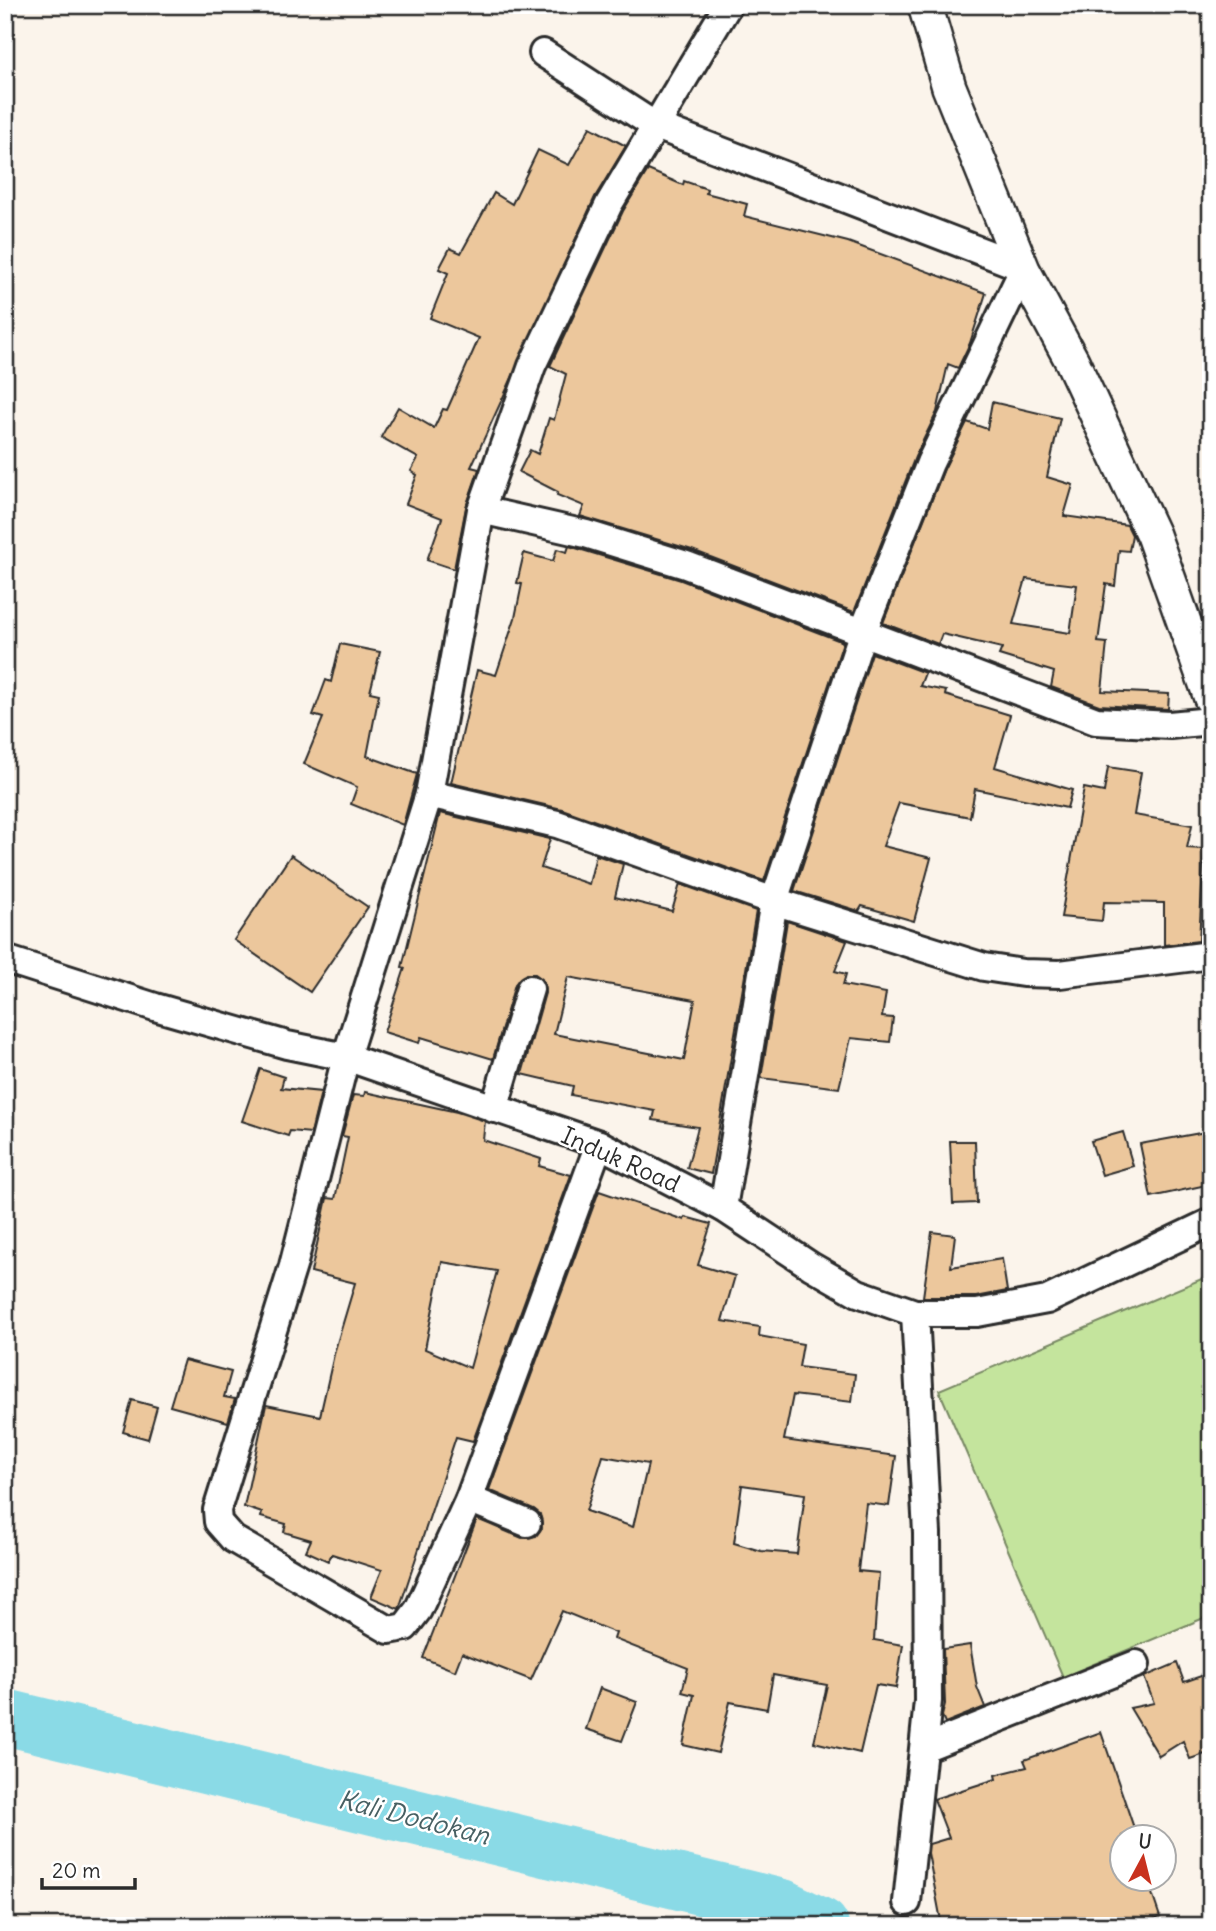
<svg xmlns="http://www.w3.org/2000/svg" width="1216" height="1931" viewBox="0 0 1216 1931" font-family="Delius,sans-serif">
<style>
.green{fill:#c4e49d;stroke:#788864;stroke-width:2}
.lines{fill:none;stroke-linecap:round;stroke-linejoin:round}
.river{stroke:#8adae6;stroke-width:56}
.building{fill:#ecc79c;stroke:#2b2b2b;stroke-width:2;fill-rule:evenodd}
.minor-casing{stroke:#2b2b2b;stroke-width:32}
.tertiary-casing{stroke:#2b2b2b;stroke-width:38}
.minor{stroke:#fff;stroke-width:26}
.tertiary{stroke:#fff;stroke-width:33}
.labels{text-anchor:middle;dominant-baseline:central;stroke-width:5;stroke-linejoin:round;paint-order:stroke}
.street-label{font-size:24px;fill:#2b2b2b;stroke:#fff}
.water-label{font-size:26px;font-style:italic;fill:#486063;stroke:#fff}
</style>
<rect width="100%" height="100%" fill="#fbf4eb"/>
<filter id="ink" filterUnits="userSpaceOnUse"><feTurbulence type="fractalNoise" baseFrequency=".0143" numOctaves="2"/><feDisplacementMap in="SourceGraphic" scale="14" xChannelSelector="R" yChannelSelector="G"/><feConvolveMatrix kernelMatrix="1 2 1 2 8 2 1 2 1" color-interpolation-filters="sRGB"/></filter>
<g filter="url(#ink)">
<!-- green -->
<path class="green" d="M 1211,1275 L 1211,1615 L 1063,1677 L 939,1390 Z"/>
<g class="lines">
<!-- river -->
<path class="river" d="M 5,1717 L 782,1907 L 821,1926"/>
</g>
<!-- building -->
<g class="building">
<path d="M 590,127 L 626,146 L 595,197 L 471,467 L 479,469 L 466,507 L 454,569 L 427,560 L 442,518 L 406,504 L 417,475 L 411,471 L 418,458 L 381,437 L 398,407 L 434,428 L 443,409 L 447,410 L 479,338 L 430,318 L 448,273 L 439,269 L 450,248 L 461,253 L 494,193 L 512,204 L 538,150 L 569,165 Z"/>
<path d="M 648,170 L 683,185 L 684,181 L 707,189 L 706,193 L 747,204 L 744,216 L 848,242 L 986,293 L 970,343 L 958,368 L 948,364 L 937,412 L 915,457 L 854,612 L 692,550 L 580,516 L 584,506 L 557,495 L 558,492 L 519,472 L 530,450 L 538,454 L 549,418 L 554,420 L 566,374 L 550,366 L 623,211 Z"/>
<path d="M 992,402 L 1060,418 L 1047,477 L 1073,485 L 1064,516 L 1127,525 L 1132,535 L 1129,551 L 1119,550 L 1115,586 L 1106,584 L 1098,642 L 1107,643 L 1102,691 L 1169,694 L 1168,709 L 1099,705 L 1051,687 L 1054,672 L 999,655 L 1002,648 L 942,634 L 938,644 L 883,623 L 944,469 L 967,422 L 987,429 ZM 1026,579 L 1077,585 L 1070,633 L 1013,624 Z"/>
<path d="M 569,546 L 681,580 L 843,642 L 764,881 L 562,809 L 451,783 L 477,670 L 496,675 L 515,618 L 522,584 L 517,583 L 524,553 L 553,561 L 557,549 L 567,552 Z"/>
<path d="M 340,644 L 380,652 L 370,692 L 379,694 L 367,756 L 417,774 L 403,825 L 351,804 L 357,787 L 304,764 L 323,718 L 313,715 L 326,680 L 331,682 Z"/>
<path d="M 872,653 L 925,673 L 920,686 L 946,691 L 945,695 L 1010,715 L 995,767 L 1072,790 L 1067,808 L 975,789 L 970,817 L 899,803 L 883,846 L 931,858 L 914,921 L 862,906 L 859,911 L 794,891 Z"/>
<path d="M 1108,767 L 1141,772 L 1134,815 L 1192,825 L 1187,848 L 1204,849 L 1199,941 L 1164,945 L 1164,903 L 1104,902 L 1102,921 L 1061,917 L 1084,788 L 1104,792 Z"/>
<path d="M 440,813 L 550,839 L 541,868 L 589,884 L 596,855 L 623,864 L 615,897 L 672,911 L 680,884 L 756,911 L 711,1174 L 687,1168 L 698,1127 L 653,1120 L 655,1111 L 571,1095 L 573,1086 L 522,1074 L 545,993 L 542,979 L 535,974 L 526,974 L 515,984 L 493,1059 L 421,1037 L 419,1043 L 384,1032 L 405,968 L 402,967 ZM 568,977 L 695,1000 L 684,1060 L 554,1034 Z"/>
<path d="M 291,855 L 368,907 L 310,992 L 234,940 Z"/>
<path d="M 787,921 L 847,941 L 835,971 L 846,974 L 843,985 L 886,993 L 882,1017 L 893,1018 L 890,1042 L 851,1038 L 839,1088 L 761,1078 Z"/>
<path d="M 260,1069 L 284,1077 L 281,1088 L 321,1092 L 311,1133 L 290,1131 L 288,1136 L 242,1121 Z"/>
<path d="M 365,1092 L 457,1112 L 485,1121 L 483,1140 L 541,1159 L 539,1166 L 571,1175 L 473,1441 L 456,1437 L 399,1609 L 371,1597 L 382,1570 L 332,1554 L 328,1561 L 306,1551 L 311,1540 L 284,1532 L 286,1524 L 261,1517 L 262,1513 L 244,1507 L 266,1405 L 320,1416 L 335,1350 L 355,1283 L 311,1272 L 327,1198 L 335,1199 L 348,1137 L 342,1136 L 353,1095 L 364,1096 ZM 442,1262 L 497,1271 L 470,1368 L 425,1349 Z"/>
<path d="M 1211,1131 L 1211,1184 L 1151,1197 L 1140,1144 Z"/>
<path d="M 1123,1132 L 1133,1166 L 1102,1175 L 1091,1141 Z"/>
<path d="M 950,1141 L 975,1141 L 977,1203 L 953,1204 Z"/>
<path d="M 599,1191 L 684,1220 L 685,1217 L 711,1224 L 698,1265 L 735,1276 L 722,1321 L 760,1327 L 759,1336 L 803,1344 L 799,1367 L 855,1374 L 852,1402 L 793,1395 L 784,1440 L 896,1456 L 889,1506 L 866,1503 L 858,1571 L 879,1573 L 874,1640 L 903,1645 L 896,1688 L 876,1685 L 860,1753 L 814,1742 L 827,1685 L 773,1675 L 767,1709 L 730,1702 L 718,1753 L 683,1745 L 694,1695 L 682,1692 L 688,1668 L 614,1639 L 616,1633 L 562,1611 L 531,1680 L 462,1653 L 455,1671 L 423,1658 L 477,1519 L 522,1538 L 536,1536 L 542,1528 L 540,1514 L 534,1509 L 489,1490 ZM 603,1456 L 648,1464 L 633,1527 L 586,1511 ZM 742,1485 L 805,1494 L 797,1554 L 761,1551 L 734,1543 Z"/>
<path d="M 932,1232 L 955,1235 L 951,1267 L 1002,1259 L 1007,1291 L 976,1297 L 923,1297 Z"/>
<path d="M 184,1360 L 231,1372 L 224,1397 L 235,1399 L 228,1422 L 170,1406 Z"/>
<path d="M 132,1400 L 157,1407 L 148,1439 L 123,1432 Z"/>
<path d="M 970,1645 L 977,1687 L 985,1707 L 945,1723 L 942,1716 L 945,1704 L 943,1649 Z"/>
<path d="M 1177,1663 L 1184,1682 L 1204,1675 L 1211,1692 L 1211,1752 L 1190,1759 L 1183,1741 L 1159,1756 L 1130,1708 L 1154,1703 L 1144,1677 Z"/>
<path d="M 600,1688 L 637,1702 L 622,1741 L 586,1729 Z"/>
<path d="M 1101,1732 L 1135,1831 L 1122,1836 L 1122,1879 L 1147,1879 L 1160,1917 L 1132,1926 L 942,1926 L 928,1853 L 929,1844 L 949,1838 L 934,1799 L 996,1779 L 995,1775 L 1027,1767 L 1024,1760 Z"/>
</g>
<g class="lines">
<defs>
<g id="minor">
<path d="M 543,53 L 654,125 L 1022,267"/>
<path d="M 481,510 L 586,534 L 686,565 L 1096,721 L 1170,725 L 1211,721"/>
<path d="M 429,794 L 557,824 L 774,901 L 984,967 L 1023,973 L 1060,974 L 1211,955"/>
<path d="M 5,959 L 155,1007 L 287,1045 L 346,1057 L 599,1144 L 723,1208 L 811,1266 L 858,1293 L 915,1313 L 977,1313 L 1047,1300 L 1211,1222"/>
<path d="M 494,1109 L 530,989"/>
<path d="M 599,1144 L 469,1499 L 418,1610 L 405,1627 L 389,1630 L 233,1539 L 218,1522 L 217,1510 L 293,1266 L 346,1057 L 429,794 L 481,510 L 532,366 L 609,204 L 728,5"/>
<path d="M 723,1208 L 774,901 L 862,634 L 930,463 L 1023,270"/>
<path d="M 469,1499 L 527,1523"/>
<path d="M 924,1748 L 1136,1664"/>
<path d="M 907,1902 L 928,1701 L 927,1533 L 915,1313"/>
</g>
<path id="tertiary" d="M 925,5 L 949,87 L 1023,270 L 1072,361 L 1153,535 L 1211,698"/>
</defs>
<!-- minor casing -->
<use href="#minor" class="minor-casing"/>
<!-- tertiary casing -->
<use href="#tertiary" class="tertiary-casing"/>
<!-- minor -->
<use href="#minor" class="minor"/>
<!-- tertiary -->
<use href="#tertiary" class="tertiary"/>
</g>
</g>
<g class="labels">
<!-- street labels -->
<g class="street-label">
<text transform="translate(621 1159) rotate(24)">Induk Road</text>
</g>
<!-- water labels -->
<g class="water-label">
<text transform="translate(414 1817) rotate(14)">Kali Dodokan</text>
</g>
</g>
<!-- margin -->
<rect width="1216" height="1931" fill="none" stroke="#fff" stroke-width="28"/>
<rect x="14" y="14" width="1188" height="1903" fill="none" stroke="#2b2b2b" stroke-width="2.5" filter="url(#ink)"/>
<!-- north arrow -->
<g transform="translate(1143 1858) rotate(7)"><circle r="33" fill="#ffffff" stroke="#aaaaaa" stroke-width="2"/>
<path d="M0-5L12 26L0 18L-12 26Z" fill="#c8321e"/>
<text y="-10" font-size="19" font-weight="bold" text-anchor="middle" fill="#2b2b2b">U</text>
</g>
<!-- scale -->
<path d="M42 1878v10h93v-10" fill="none" stroke="#2b2b2b" stroke-width="3.5"/>
<text x="52" y="1878" font-size="21" fill="#2b2b2b" stroke="#ffffff" stroke-width="5" paint-order="stroke">20 m</text>
</svg>
